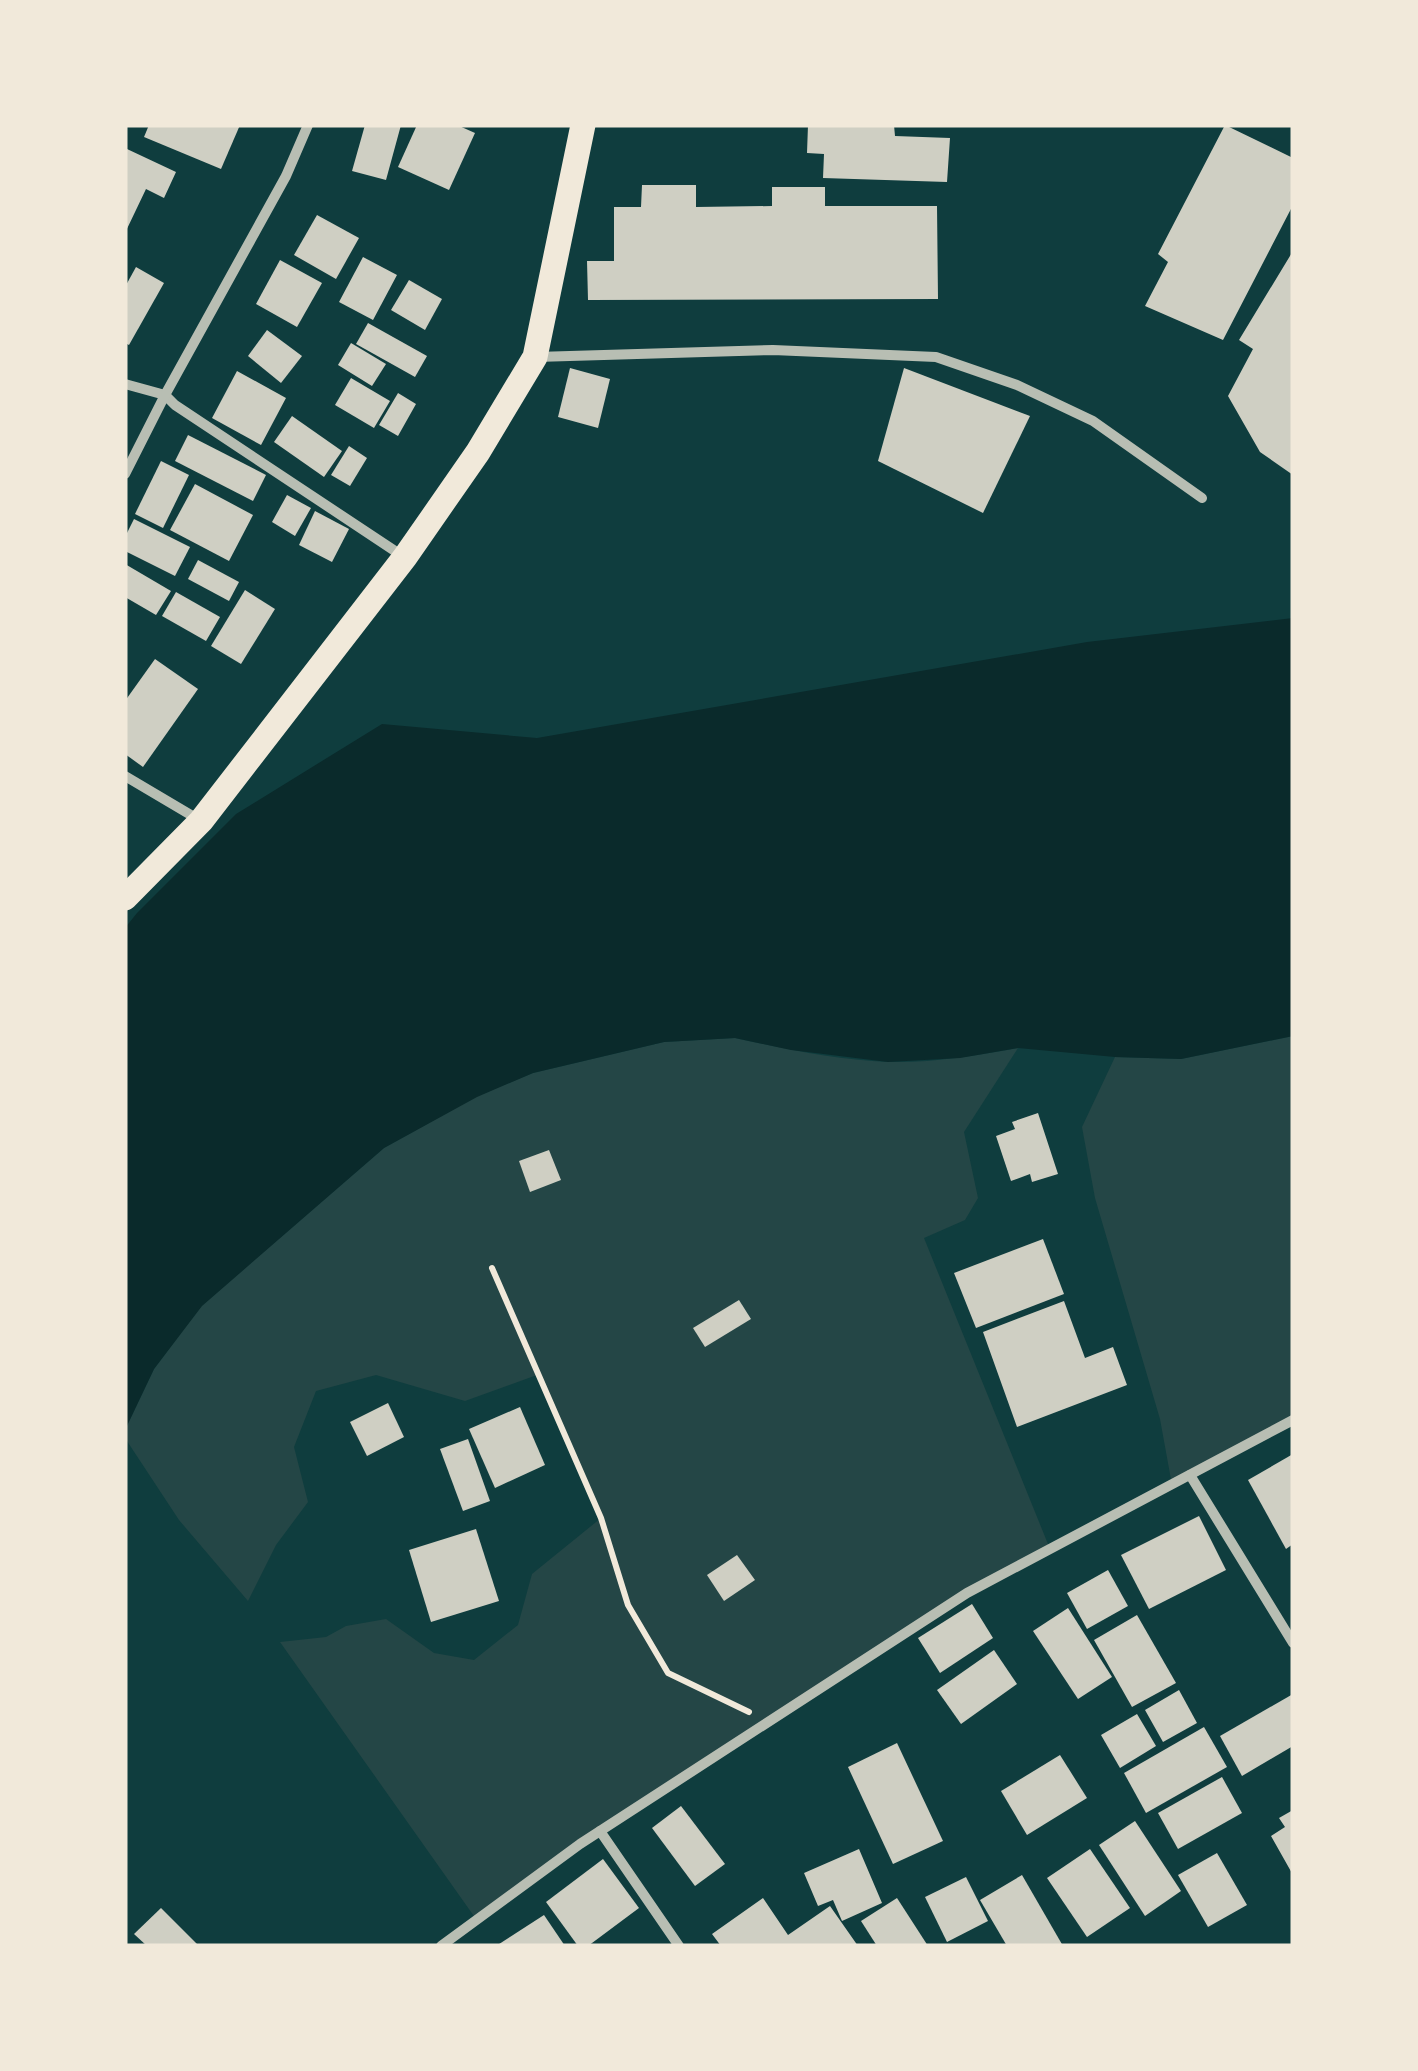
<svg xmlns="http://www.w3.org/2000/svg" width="1418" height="2071" viewBox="0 0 1418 2071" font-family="'DejaVu Sans',sans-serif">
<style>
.green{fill:#244646}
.water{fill:#0a2a2b}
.building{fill:#cfcfc3}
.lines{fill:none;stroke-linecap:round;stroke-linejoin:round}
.path{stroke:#f1e9da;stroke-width:6}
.minor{stroke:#b8beb3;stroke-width:10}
.primary{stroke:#f1e9da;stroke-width:25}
</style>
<rect width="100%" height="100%" fill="#0f3d3e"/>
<!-- green -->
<g class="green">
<path d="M 1293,1036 L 1293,1420 L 1172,1485 L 1160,1419 L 1095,1198 L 1082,1127 L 1115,1057 L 1181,1059 Z"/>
<path d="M 735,1038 C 785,1049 836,1060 888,1062 C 932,1063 975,1056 1018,1048 L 964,1132 L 978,1198 L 965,1220 L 924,1238 L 1050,1549 C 849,1656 664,1792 476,1919 L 280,1642 L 326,1637 L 346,1626 L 386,1619 L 434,1653 L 474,1660 L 518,1625 L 532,1574 L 601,1518 L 537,1375 L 465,1401 L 376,1375 L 316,1391 L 294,1447 L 308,1502 L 276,1545 L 248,1601 L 179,1520 L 125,1438 L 125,1430 L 154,1369 L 201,1306 L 384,1148 L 477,1096 L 533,1073 L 664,1042 Z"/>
</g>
<!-- water -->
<path class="water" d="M 1293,618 L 1293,1036 L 1181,1059 L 1115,1057 L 1018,1048 L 960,1058 L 888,1062 L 791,1050 L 735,1038 L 664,1042 L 533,1073 L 477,1097 L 384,1148 L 202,1306 L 154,1369 L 125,1430 L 125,928 L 137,913 L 236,814 L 382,724 L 537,738 L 1087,642 Z"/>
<!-- building -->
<g class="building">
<path d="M 149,125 L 240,125 L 221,169 L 144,137 Z"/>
<path d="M 365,125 L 401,125 L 386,180 L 352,171 Z"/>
<path d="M 417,125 L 457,125 L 475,133 L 449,190 L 398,167 Z"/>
<path d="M 808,125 L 894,125 L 895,136 L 950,138 L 947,182 L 823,178 L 824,154 L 807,153 Z"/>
<path d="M 1225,125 L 1293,158 L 1293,205 L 1223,340 L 1145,306 L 1168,262 L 1158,254 Z"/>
<path d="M 127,149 L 176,172 L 164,198 L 146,189 L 125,233 L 125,154 Z"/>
<path d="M 642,185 L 696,185 L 696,207 L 772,206 L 772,187 L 825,187 L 825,206 L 937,206 L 938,299 L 588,300 L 587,261 L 614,261 L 614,207 L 641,207 Z"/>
<path d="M 317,215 L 359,238 L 336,279 L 294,255 Z"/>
<path d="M 1293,251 L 1293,475 L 1260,452 L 1228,396 L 1253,349 L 1239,340 Z"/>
<path d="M 363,257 L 397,275 L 373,320 L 339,302 Z"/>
<path d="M 280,260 L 322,283 L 297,327 L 256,304 Z"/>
<path d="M 136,267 L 164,283 L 129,345 L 125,343 L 125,287 Z"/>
<path d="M 409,280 L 442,299 L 425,330 L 391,310 Z"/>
<path d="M 368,323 L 427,356 L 415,377 L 356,344 Z"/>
<path d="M 267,330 L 302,356 L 281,383 L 248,356 Z"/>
<path d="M 351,343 L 386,364 L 372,386 L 338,365 Z"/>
<path d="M 570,368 L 610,379 L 598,428 L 558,417 Z"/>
<path d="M 904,368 L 1030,416 L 983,513 L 878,461 Z"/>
<path d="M 237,371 L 286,398 L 261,445 L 212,418 Z"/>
<path d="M 351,378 L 390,401 L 374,428 L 335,405 Z"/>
<path d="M 398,393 L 416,404 L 398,436 L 379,425 Z"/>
<path d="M 292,416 L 342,451 L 324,477 L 274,442 Z"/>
<path d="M 188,435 L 266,475 L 253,501 L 175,461 Z"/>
<path d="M 349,446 L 367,458 L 350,486 L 331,475 Z"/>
<path d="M 161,461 L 189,475 L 163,528 L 135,514 Z"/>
<path d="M 195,484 L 253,515 L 229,561 L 170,530 Z"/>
<path d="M 287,495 L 311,508 L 295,536 L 272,522 Z"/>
<path d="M 315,511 L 349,529 L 332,562 L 299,545 Z"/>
<path d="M 134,519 L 190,547 L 175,576 L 125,551 L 125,537 Z"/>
<path d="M 198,560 L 239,582 L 229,601 L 188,579 Z"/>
<path d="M 125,564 L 171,591 L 156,615 L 125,597 Z"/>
<path d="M 245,590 L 275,609 L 241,664 L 211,646 Z"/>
<path d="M 176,592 L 220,617 L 206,641 L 162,616 Z"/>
<path d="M 155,659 L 198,689 L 143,767 L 125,754 L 125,701 Z"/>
<path d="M 1038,1113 L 1058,1174 L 1032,1182 L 1030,1174 L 1011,1181 L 996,1136 L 1015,1129 L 1012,1122 Z"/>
<path d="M 549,1150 L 561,1180 L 530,1192 L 519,1161 Z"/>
<path d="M 1043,1239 L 1064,1294 L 976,1328 L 954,1273 Z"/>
<path d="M 739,1300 L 751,1319 L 705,1347 L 693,1328 Z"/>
<path d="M 1064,1301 L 1085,1358 L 1113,1347 L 1127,1385 L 1017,1427 L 983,1332 Z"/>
<path d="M 388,1403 L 404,1437 L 367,1456 L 350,1422 Z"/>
<path d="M 520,1407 L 545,1465 L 495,1488 L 469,1429 Z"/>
<path d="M 468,1439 L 490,1501 L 463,1511 L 440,1449 Z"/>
<path d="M 1293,1454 L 1293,1544 L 1286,1549 L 1248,1480 Z"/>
<path d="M 1199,1516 L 1226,1570 L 1149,1609 L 1121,1555 Z"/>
<path d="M 476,1529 L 499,1601 L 431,1622 L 409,1550 Z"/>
<path d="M 737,1555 L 755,1580 L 724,1601 L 707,1575 Z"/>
<path d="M 1108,1570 L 1128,1606 L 1087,1629 L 1067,1593 Z"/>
<path d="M 972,1604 L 993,1638 L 940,1673 L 918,1638 Z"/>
<path d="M 1068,1608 L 1112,1677 L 1078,1699 L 1033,1631 Z"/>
<path d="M 1137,1615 L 1176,1683 L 1132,1707 L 1094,1640 Z"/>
<path d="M 994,1650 L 1017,1684 L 961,1724 L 937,1690 Z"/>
<path d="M 1179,1690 L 1197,1723 L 1163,1742 L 1145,1710 Z"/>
<path d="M 1293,1694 L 1293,1746 L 1242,1776 L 1220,1736 Z"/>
<path d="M 1137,1714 L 1156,1746 L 1120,1768 L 1101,1735 Z"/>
<path d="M 1204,1727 L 1227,1767 L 1146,1813 L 1124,1773 Z"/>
<path d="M 897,1743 L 943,1841 L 893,1864 L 848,1767 Z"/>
<path d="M 1060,1755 L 1087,1798 L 1027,1835 L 1001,1791 Z"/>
<path d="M 1222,1777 L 1242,1813 L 1178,1849 L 1158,1813 Z"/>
<path d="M 681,1806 L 725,1864 L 695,1886 L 652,1828 Z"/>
<path d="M 1293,1810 L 1293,1875 L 1271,1836 L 1285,1827 L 1279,1818 Z"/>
<path d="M 1135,1821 L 1181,1891 L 1145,1916 L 1099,1845 Z"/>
<path d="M 859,1849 L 882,1903 L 842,1921 L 833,1900 L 818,1906 L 804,1873 Z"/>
<path d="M 1090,1849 L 1130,1908 L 1087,1937 L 1047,1878 Z"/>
<path d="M 1217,1853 L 1247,1905 L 1208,1927 L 1178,1875 Z"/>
<path d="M 603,1859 L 639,1908 L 588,1946 L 578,1946 L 546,1902 Z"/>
<path d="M 1022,1875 L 1063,1946 L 1007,1946 L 980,1900 Z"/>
<path d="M 966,1877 L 988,1921 L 947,1942 L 925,1897 Z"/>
<path d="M 763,1898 L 788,1935 L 830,1906 L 858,1946 L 721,1946 L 712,1934 Z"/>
<path d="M 897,1898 L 928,1946 L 877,1946 L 861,1921 Z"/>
<path d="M 161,1908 L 199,1946 L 147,1946 L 134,1934 Z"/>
<path d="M 544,1915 L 565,1946 L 496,1946 Z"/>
</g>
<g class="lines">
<!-- path -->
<path class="path" d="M 492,1268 L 601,1518 L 628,1605 L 668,1673 L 749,1712"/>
<!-- minor -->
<g class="minor">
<path d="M 536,357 L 773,350 L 936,357 L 1017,385 L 1093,421 L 1202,498"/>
<path d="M 125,384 L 165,395 L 175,405 L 404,557"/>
<path d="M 125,474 L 165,395 L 286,176 L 308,125"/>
<path d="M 125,776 L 201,821"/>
<path d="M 1190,1475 L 1293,1643"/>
<path d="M 600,1831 L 679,1946"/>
<path d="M 441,1946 L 580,1844 L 967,1593 L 1293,1420"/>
</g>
<!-- primary -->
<path class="primary" d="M 125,898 L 201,821 L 405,557 L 478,452 L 535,357 L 583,125"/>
</g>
<!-- border -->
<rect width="1418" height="2071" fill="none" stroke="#f1e9da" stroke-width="255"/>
</svg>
